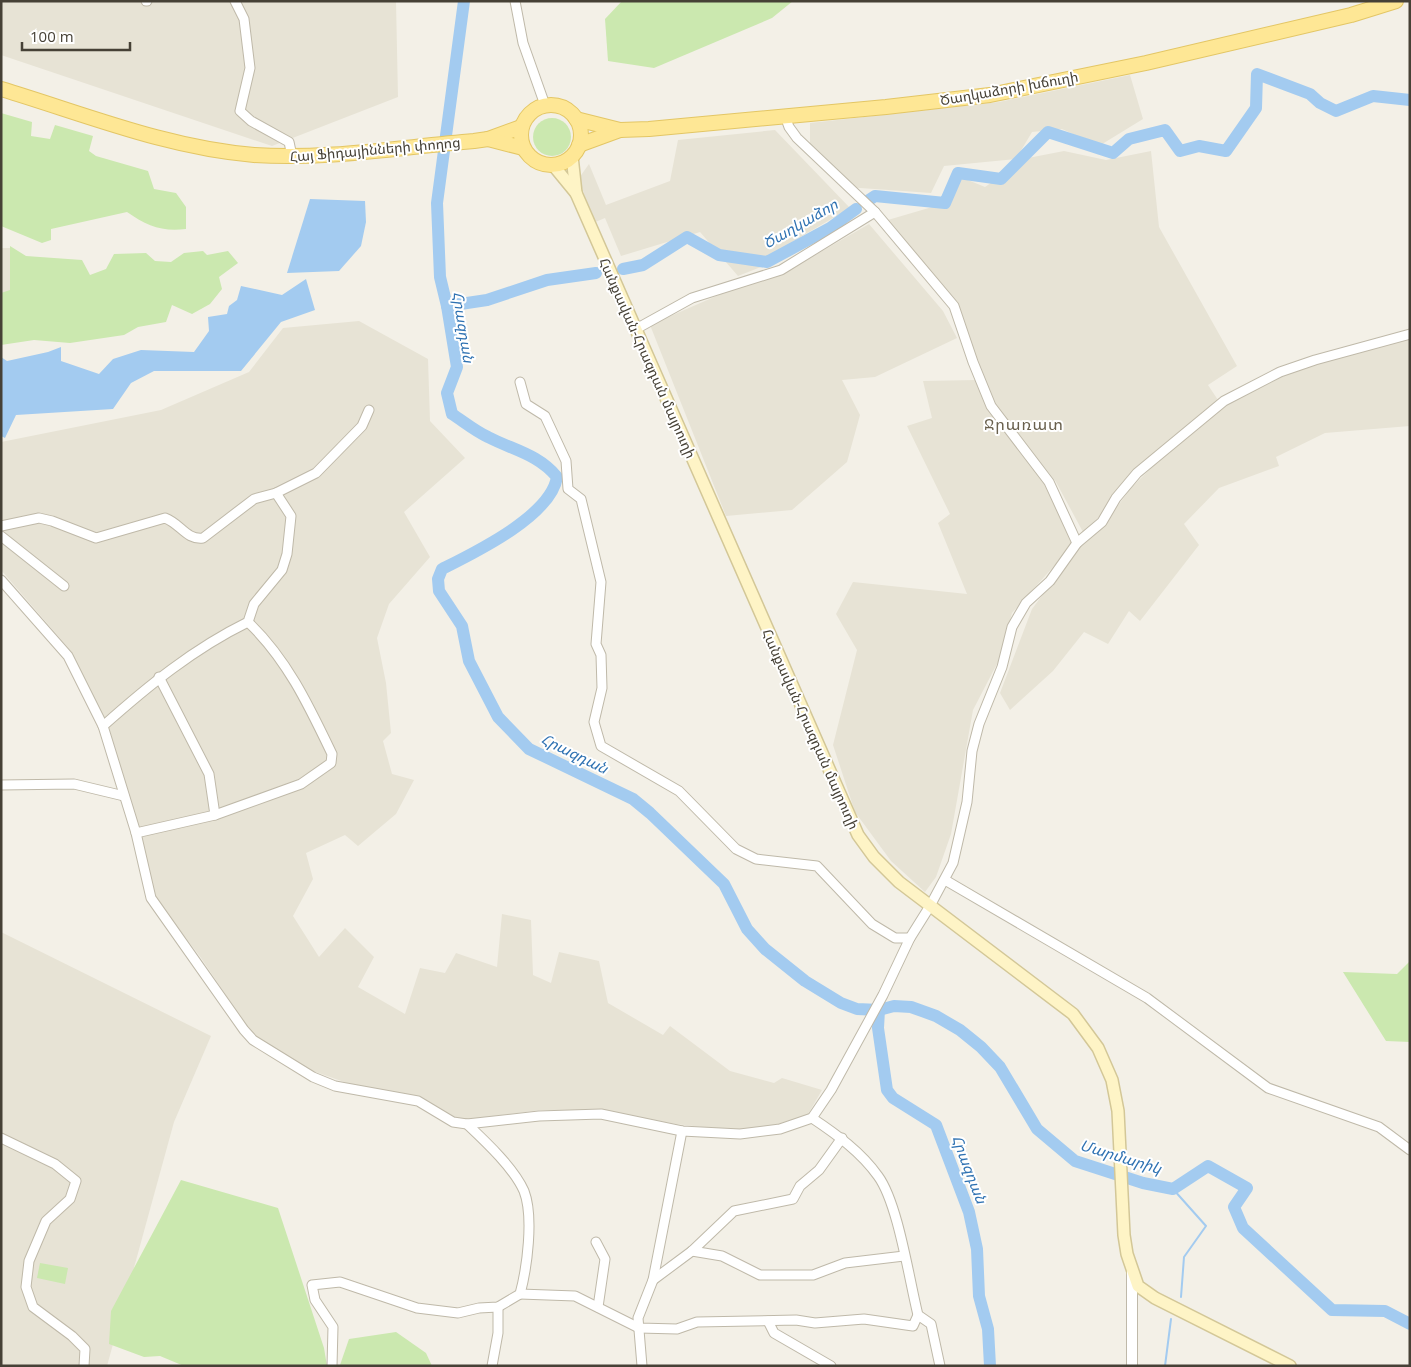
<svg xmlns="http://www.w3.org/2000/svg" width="1411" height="1367" viewBox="0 0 1411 1367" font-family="'Open Sans','Noto Sans Armenian',sans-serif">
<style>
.residential{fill:#e7e3d5}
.green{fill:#cbe8af}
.water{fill:#a3cbf0}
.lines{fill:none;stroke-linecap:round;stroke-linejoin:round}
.stream{stroke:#a3cbf0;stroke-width:2}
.river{stroke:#a3cbf0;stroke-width:12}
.minor-casing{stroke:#bfb9a9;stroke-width:11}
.tertiary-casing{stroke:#bfb9a9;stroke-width:12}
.secondary-casing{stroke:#d3c797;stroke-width:14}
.primary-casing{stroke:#e3c665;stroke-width:16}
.minor{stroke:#fff;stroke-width:9}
.tertiary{stroke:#fff;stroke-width:10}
.secondary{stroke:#fef4c6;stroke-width:11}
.primary{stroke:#fee795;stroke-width:14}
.labels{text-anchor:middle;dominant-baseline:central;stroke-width:4;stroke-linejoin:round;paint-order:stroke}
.street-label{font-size:14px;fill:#464136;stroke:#fff}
.water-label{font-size:15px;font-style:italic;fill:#2f72b2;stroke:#fff}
.quarter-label{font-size:16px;letter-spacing:1px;fill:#69604d;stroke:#fff}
</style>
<rect width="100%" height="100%" fill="#f3f0e7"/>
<!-- residential -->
<g class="residential">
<path d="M 1,1 L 396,1 L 398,97 L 272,146 L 1,55 Z"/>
<path d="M 1130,75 L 1143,119 L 1099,146 L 1062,129 L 1032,132 L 1016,159 L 944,166 L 931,193 L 846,187 L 810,151 L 810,123 L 999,102 Z"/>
<path d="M 775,130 L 850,208 L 792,242 L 796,253 L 738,276 L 700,232 L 621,256 L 605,218 L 593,223 L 579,178 L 589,164 L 606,205 L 670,181 L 678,140 Z"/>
<path d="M 1064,151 L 1106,160 L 1151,151 L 1159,227 L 1237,366 L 1208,385 L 1218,400 L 1133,471 L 1103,513 L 1083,532 L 1056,482 L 994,403 L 956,310 L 881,222 L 939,205 L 963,178 L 985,187 L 1028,158 Z"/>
<path d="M 869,224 L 943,311 L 957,338 L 875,377 L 842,380 L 860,415 L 847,462 L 792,510 L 726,516 L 650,325 L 730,290 L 798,265 Z"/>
<path d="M 1,248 L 12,248 L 27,315 L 1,320 Z"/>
<path d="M 359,321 L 428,359 L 430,421 L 465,458 L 404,512 L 430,557 L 389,604 L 377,638 L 386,683 L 391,733 L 383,741 L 392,774 L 414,780 L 396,814 L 358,846 L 345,835 L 306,853 L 313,879 L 293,916 L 319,957 L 345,928 L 374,957 L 358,987 L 405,1014 L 420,968 L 445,973 L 456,953 L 497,967 L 502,914 L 531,920 L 533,975 L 551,983 L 559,952 L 599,961 L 608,1003 L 663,1035 L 670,1026 L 730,1071 L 774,1083 L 782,1078 L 822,1090 L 807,1116 L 778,1125 L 737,1131 L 676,1124 L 606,1111 L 541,1110 L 462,1120 L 451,1116 L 415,1096 L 347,1083 L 313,1071 L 261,1041 L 250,1031 L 201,958 L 158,901 L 150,880 L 140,835 L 108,725 L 71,651 L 1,570 L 1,442 L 161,410 L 249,372 L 283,328 Z"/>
<path d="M 1410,339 L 1410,426 L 1325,433 L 1276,457 L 1279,466 L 1219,488 L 1184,524 L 1199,545 L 1140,621 L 1129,611 L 1108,644 L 1084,632 L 1053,671 L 1010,710 L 1000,693 L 1032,609 L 1079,546 L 1105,523 L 1131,488 L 1177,442 L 1230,402 L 1294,371 L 1381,345 Z"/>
<path d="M 976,380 L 1048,486 L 1071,535 L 1071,547 L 1012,613 L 999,660 L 973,710 L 951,834 L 936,877 L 925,892 L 891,861 L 855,812 L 833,745 L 857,650 L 836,614 L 853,582 L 967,594 L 938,523 L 950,514 L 907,426 L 932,418 L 923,381 Z"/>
<path d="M 1,932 L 211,1036 L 174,1122 L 107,1366 L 1,1366 Z"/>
</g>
<!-- green -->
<g class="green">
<path d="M 622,1 L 793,1 L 772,18 L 654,68 L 608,61 L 605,19 Z"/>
<path d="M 1,113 L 32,122 L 31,136 L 50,139 L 55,125 L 93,136 L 89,151 L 96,156 L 148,171 L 154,189 L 176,193 L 186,207 L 186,229 C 162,232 147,226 127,212 L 51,229 L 51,240 L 42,243 L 1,226 Z"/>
<circle cx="552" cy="137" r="19"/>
<path d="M 10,246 L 26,256 L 82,260 L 90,275 L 106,269 L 114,254 L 146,253 L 155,261 L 171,262 L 184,253 L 203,251 L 207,255 L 228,251 L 238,263 L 219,277 L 222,289 L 210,304 L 192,314 L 172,305 L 166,322 L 138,327 L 124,335 L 70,343 L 34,340 L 1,345 L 1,293 L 10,290 Z"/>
<path d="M 1410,961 L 1410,1042 L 1386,1041 L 1343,972 L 1397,974 Z"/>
<path d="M 181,1180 L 278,1208 L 324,1348 L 327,1366 L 184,1366 L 160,1356 L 144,1357 L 109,1344 L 111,1311 Z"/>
<path d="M 40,1263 L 68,1268 L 65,1284 L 37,1278 Z"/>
<path d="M 396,1332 L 426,1353 L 432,1366 L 340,1365 L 349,1339 Z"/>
</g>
<!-- water -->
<g class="water">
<path d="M 310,199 L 365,201 L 366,222 L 361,246 L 339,271 L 287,273 Z"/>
<path d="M 306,279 L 315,310 L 281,322 L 241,371 L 154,371 L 131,383 L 113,409 L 16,415 L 5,438 L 1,436 L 1,357 L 7,361 L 48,352 L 61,347 L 61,361 L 99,374 L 113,359 L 141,350 L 194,352 L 209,331 L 208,317 L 227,314 L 229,306 L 237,300 L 241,286 L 282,295 Z"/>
</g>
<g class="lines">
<!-- stream -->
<g class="stream">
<path d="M 1173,1189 L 1206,1226 L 1184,1257 L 1181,1297"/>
<path d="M 1165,1366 L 1171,1319"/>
</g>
<!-- river -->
<g class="river">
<path d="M 464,1 L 437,203 L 440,277 L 447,306 L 457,367 L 447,393 L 452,414 C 463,421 475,431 488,437 C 513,450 538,454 557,477 C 551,516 474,553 442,569 L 438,579 L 439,591 L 462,626 L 469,661 L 498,717 L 529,749 L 633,799 L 650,813 L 724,884 L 747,929 L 765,949 L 805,981 L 841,1003 L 857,1009 L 879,1010 L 894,1006 L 911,1007 L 936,1016 L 960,1030 L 981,1047 L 1000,1067 L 1037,1129 L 1075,1161 L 1143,1183 L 1173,1189 L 1208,1166 L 1247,1188 L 1234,1207 L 1243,1228 L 1332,1310 L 1385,1311 L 1410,1324"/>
<path d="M 869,200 L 875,196 L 945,203 L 958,173 L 1001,179 L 1048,132 L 1113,153 L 1129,139 L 1165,130 L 1180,151 L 1199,146 L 1226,151 L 1256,108 L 1257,74 L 1310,94 L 1320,103 L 1336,111 L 1373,96 L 1410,100"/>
<path d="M 623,269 L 643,265 L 687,237 L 719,255 L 767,262 L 830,228 L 856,209"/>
<path d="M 447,306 L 487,300 L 547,280 L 596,273"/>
<path d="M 879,1010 L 878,1028 L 887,1090 L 893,1098 L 936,1125 L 969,1212 L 977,1249 L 979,1296 L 988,1329 L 990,1366"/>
</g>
<defs>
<g id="minor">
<path d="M 146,1 L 147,1"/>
<path d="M 235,1 L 244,19 L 250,68 L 240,111 L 251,121 L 289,142 L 292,156"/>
<path d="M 515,1 L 523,43 L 545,105"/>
<path d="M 785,116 L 789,127 L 797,138 L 875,212 L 954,306 L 973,362 L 991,406 L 1049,482 L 1077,543"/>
<path d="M 636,329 L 692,298 L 781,270 L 875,212"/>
<path d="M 520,382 L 526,404 L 545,416 L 566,461 L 568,489 L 581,499 L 601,582 L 596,644 L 601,655 L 602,688 L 594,722 L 601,746 L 679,791 L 736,849 L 756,859 L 817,866 L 872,924 L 895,938 L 910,938"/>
<path d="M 1,526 L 39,518 L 52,521 L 96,538 L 165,518 C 181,524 186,540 203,538 L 254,499 L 276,493 L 316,473 L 362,426 L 369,410"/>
<path d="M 1,536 L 64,586"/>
<path d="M 1,580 L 68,656 L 103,726 L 136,833 L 151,898 L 244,1030 L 253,1040 L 313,1077 L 335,1086 L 418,1101 L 453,1122 L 467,1124 L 539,1116 L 601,1114 L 682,1131 L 740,1134 L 780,1129 L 812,1118 L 831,1090 L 883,995 L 910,938 L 930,906 L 953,863 L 967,802 L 972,751 L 979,724 L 1002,667 L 1012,627 L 1026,603 L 1050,581 L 1077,543 L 1102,522 L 1116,498 L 1137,473 L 1224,401 L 1280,372 L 1315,360 L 1410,334"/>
<path d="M 159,677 L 209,774 L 215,815"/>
<path d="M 103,726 C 148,686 193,649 248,622 L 254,604 L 282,570 L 287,554 L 291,516 L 276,493"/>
<path d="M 1,785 L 74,784 L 124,796"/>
<path d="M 136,833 L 215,815 L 301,784 L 331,763 L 332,754 C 309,706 287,659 248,622"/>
<path d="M 945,880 L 1147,998 L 1268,1088 L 1379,1127 L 1410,1150"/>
<path d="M 812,1118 C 836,1134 861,1152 878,1176 C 898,1203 909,1279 918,1315 L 931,1324 L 940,1366"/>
<path d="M 1,1138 L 55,1164 L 76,1181 L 70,1199 L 46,1221 L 29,1261 L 26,1287 L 33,1307 L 72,1336 L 85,1349 L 84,1366"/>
<path d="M 596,1242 L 605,1259 L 598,1307"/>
<path d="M 692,1251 L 722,1256 L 760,1275 L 813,1275 L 845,1263 L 904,1256"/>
<path d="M 653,1280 L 692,1251 L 734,1211 L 793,1199 L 800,1186 L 819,1170 L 842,1138"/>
<path d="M 520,1294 L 575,1296 L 639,1328 L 677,1329 L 697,1322 L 796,1320 L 815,1323 L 864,1319 L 913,1326 L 918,1315"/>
<path d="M 768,1321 L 774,1333 L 831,1366"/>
<path d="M 332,1366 L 333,1327 L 315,1300 L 312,1285 L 340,1282 L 417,1308 L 458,1313 L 479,1308 L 498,1307 L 520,1294 C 527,1268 534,1217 524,1191 C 514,1168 485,1141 467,1124"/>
<path d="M 492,1366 L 498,1333 L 498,1307"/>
<path d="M 642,1366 L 638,1318 L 653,1280 L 682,1131"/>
</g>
<path id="tertiary" d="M 1132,1272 L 1132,1366"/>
<g id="secondary">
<path d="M 572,156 L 576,193"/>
<path d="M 553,165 L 576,193 L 858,835 L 874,857 L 899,882 L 1073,1014 L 1098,1048 L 1112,1080 L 1118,1111 L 1124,1235 L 1127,1254 L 1138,1286 L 1155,1298 L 1290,1366"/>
</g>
<g id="primary">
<path d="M 1,89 C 84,114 167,148 254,155 C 327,160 401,147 474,141 L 488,139 L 521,127"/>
<circle cx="551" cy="135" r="30"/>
<path d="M 576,119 L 620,130 L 649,129 L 886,107 L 990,95 L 1146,63 L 1351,15 L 1396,1"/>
<path d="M 488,139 L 523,148"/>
<path d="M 579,145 L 620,130"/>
</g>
</defs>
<!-- minor casing -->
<use href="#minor" class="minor-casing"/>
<!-- tertiary casing -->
<use href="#tertiary" class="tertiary-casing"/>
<!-- secondary casing -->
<use href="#secondary" class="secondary-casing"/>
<!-- primary casing -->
<use href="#primary" class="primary-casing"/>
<!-- minor -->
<use href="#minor" class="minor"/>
<!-- tertiary -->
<use href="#tertiary" class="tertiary"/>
<!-- secondary -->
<use href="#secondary" class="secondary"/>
<!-- primary -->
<use href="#primary" class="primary"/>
</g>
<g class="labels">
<!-- street labels -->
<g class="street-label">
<text transform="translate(1009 88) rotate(-10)">Ծաղկաձորի խճուղի</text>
<text transform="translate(375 149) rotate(-5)">Հայ Ֆիդայինների փողոց</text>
<text transform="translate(648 358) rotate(66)">Հանքավան-Հրազդան մայրուղի</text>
<text transform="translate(811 729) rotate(66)">Հանքավան-Հրազդան մայրուղի</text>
</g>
<!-- water labels -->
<g class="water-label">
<text transform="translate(800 223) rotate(-30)">Ծաղկաձոր</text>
<text transform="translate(464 327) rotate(81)">Հրազդան</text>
<text transform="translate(575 753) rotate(26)">Հրազդան</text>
<text transform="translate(1121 1156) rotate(17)">Մարմարիկ</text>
<text transform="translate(970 1169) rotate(69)">Հրազդան</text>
</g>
<!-- quarter labels -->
<g class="quarter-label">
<text x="1024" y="424">Ջրառատ</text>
</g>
</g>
<!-- border -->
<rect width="1411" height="1367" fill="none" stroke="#464136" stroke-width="5"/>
<!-- scale -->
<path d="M22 42v8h108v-8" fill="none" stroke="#464136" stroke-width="2.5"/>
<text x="30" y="42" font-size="15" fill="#464136" stroke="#ffffff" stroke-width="4" paint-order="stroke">100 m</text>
</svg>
